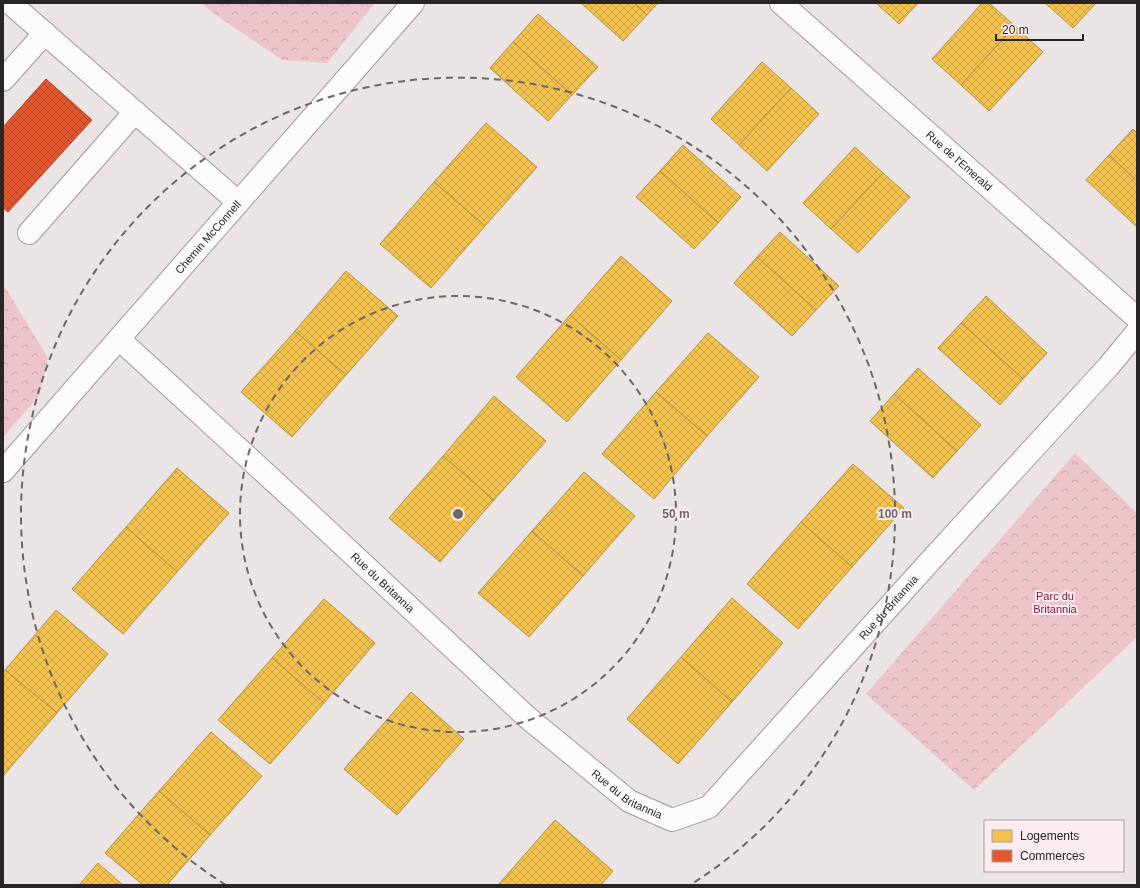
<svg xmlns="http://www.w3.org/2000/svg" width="1140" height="888" viewBox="0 0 1140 888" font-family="Arial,sans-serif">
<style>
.forest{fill:url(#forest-crowns)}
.homes{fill:url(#homes-cross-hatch);stroke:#b69242}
.shops{fill:url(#shops-cross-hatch);stroke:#ac482b}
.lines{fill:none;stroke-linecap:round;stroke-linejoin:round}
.minor-casing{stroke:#9f9a9b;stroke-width:24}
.minor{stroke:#fcfbfb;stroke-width:22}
.ring{fill:none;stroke:#6d6768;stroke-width:2;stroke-dasharray:7 5}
.labels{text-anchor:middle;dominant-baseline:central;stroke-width:4;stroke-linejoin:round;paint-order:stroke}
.street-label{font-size:11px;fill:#292425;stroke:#fbedef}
.park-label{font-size:11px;fill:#89183f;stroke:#fbedef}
.centre{fill:#6d6768;stroke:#fbedef;stroke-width:2}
.ring-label{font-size:12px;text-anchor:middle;font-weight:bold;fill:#6d6768;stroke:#fbedef;stroke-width:4;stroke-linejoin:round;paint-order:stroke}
</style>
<defs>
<pattern id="forest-crowns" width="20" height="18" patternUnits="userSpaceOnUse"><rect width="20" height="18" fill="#eec4cb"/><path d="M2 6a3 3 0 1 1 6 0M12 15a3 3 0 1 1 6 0" fill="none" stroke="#cca8ae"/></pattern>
<pattern id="homes-cross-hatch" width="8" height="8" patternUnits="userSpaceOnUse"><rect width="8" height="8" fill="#f2c14e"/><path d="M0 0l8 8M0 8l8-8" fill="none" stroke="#d0a644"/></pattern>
<pattern id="shops-cross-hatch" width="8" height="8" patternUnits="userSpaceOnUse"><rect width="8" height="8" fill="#e4572e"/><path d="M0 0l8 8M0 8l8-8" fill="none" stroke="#b94827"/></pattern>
</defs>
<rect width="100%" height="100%" fill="#eae4e4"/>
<!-- forest -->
<g class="forest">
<path d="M 201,3 L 375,3 L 327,63 L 282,60 L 212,12 Z"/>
<path d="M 3,286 L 8,292 L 48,358 L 39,396 L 3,437 Z"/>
<path d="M 1075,453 L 1137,513 L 1137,637 L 974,790 L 866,694 Z"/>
</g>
<!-- homes -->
<g class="homes">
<path d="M 581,3 L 634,3 L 647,15 L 623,41 Z"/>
<path d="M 634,3 L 658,3 L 647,15 Z"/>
<path d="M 876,3 L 918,3 L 899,24 Z"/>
<path d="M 982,3 L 989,3 L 1015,26 L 961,85 L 932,59 Z"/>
<path d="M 1045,3 L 1096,3 L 1073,28 Z"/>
<path d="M 538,14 L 598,67 L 572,95 L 513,42 Z"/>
<path d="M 1015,26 L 1043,52 L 989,111 L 961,85 Z"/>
<path d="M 513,42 L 572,95 L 548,121 L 490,68 Z"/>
<path d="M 762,62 L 791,88 L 739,145 L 711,119 Z"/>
<path d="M 791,88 L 819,114 L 767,171 L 739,145 Z"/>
<path d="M 486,123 L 537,167 L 485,226 L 434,182 Z"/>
<path d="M 1133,129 L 1137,133 L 1137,181 L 1109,155 Z"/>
<path d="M 683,145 L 741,197 L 718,223 L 660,171 Z"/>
<path d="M 855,147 L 883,173 L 831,229 L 803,203 Z"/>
<path d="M 1109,155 L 1137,181 L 1137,227 L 1086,180 Z"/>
<path d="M 660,171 L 718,223 L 694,249 L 636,197 Z"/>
<path d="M 883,173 L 910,197 L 858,253 L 831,229 Z"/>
<path d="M 434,182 L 485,226 L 431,288 L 380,244 Z"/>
<path d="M 780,232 L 839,286 L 816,310 L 757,257 Z"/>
<path d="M 621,256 L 672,301 L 621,360 L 570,315 Z"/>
<path d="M 757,257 L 816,310 L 792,336 L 734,283 Z"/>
<path d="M 346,271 L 398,316 L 346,375 L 295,331 Z"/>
<path d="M 986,296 L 1047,353 L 1023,379 L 961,323 Z"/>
<path d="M 570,315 L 621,360 L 567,422 L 516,377 Z"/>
<path d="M 961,323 L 1023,379 L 1000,405 L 938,348 Z"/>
<path d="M 295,331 L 346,375 L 292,437 L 241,392 Z"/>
<path d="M 708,333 L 759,377 L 707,436 L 656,392 Z"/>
<path d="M 918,368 L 981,425 L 957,451 L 894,394 Z"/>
<path d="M 656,392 L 707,436 L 654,499 L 602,454 Z"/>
<path d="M 894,394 L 957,451 L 933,478 L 870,421 Z"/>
<path d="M 494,396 L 546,441 L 494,500 L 443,456 Z"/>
<path d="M 443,456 L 494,500 L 440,562 L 389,518 Z"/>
<path d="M 853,464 L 904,508 L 852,567 L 801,522 Z"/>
<path d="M 177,468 L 229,513 L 177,572 L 126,527 Z"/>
<path d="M 584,472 L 635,516 L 583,576 L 532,531 Z"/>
<path d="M 801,522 L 852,567 L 798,629 L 747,584 Z"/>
<path d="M 126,527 L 177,572 L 123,634 L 72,589 Z"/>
<path d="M 532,531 L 583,576 L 529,637 L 478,593 Z"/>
<path d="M 732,598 L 783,643 L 732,702 L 681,657 Z"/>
<path d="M 324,599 L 375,643 L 324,703 L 272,658 Z"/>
<path d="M 56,610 L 108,654 L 57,713 L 5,670 Z"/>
<path d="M 681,657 L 732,702 L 678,764 L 627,719 Z"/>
<path d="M 272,658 L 324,703 L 270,764 L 218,720 Z"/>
<path d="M 5,670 L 57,713 L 3,776 L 3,673 Z"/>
<path d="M 411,692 L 464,739 L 397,815 L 344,769 Z"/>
<path d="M 211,732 L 262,776 L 210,835 L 159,791 Z"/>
<path d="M 159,791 L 210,835 L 167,885 L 143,885 L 105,853 Z"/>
<path d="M 555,820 L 613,871 L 601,885 L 498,885 Z"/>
<path d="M 98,863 L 123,885 L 79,885 Z"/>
</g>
<!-- shops -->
<path class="shops" d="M 46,79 L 92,120 L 8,212 L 3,208 L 3,127 Z"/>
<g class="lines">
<defs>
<g id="minor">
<path d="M 10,3 L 238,202"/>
<path id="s1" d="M 781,3 L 1137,318"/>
<path d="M 3,80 L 45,33"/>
<path d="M 29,233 L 135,112"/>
<path id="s2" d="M 119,339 L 302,507 L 528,718 L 629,801 L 672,820 L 709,807 L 932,559 L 1108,367 L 1137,332"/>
<path id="s3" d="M 3,471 L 413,3"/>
</g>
</defs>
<!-- minor casing -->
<use href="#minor" class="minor-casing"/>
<!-- minor -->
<use href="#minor" class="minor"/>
</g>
<!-- distance rings -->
<g class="ring">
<circle cx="458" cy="514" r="218"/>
<path d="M226 885A437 437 0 1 1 690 885"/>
</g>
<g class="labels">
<!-- street labels -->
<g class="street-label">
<text stroke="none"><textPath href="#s1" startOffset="238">Rue de l'Emerald</textPath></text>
<text stroke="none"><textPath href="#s3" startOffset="311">Chemin McConnell</textPath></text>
<text stroke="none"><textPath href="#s2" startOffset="359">Rue du Britannia</textPath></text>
<text stroke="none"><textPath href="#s2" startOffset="1043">Rue du Britannia</textPath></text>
<text stroke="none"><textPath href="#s2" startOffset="683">Rue du Britannia</textPath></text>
</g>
<!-- park labels -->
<g class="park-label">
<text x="1055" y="596">Parc du<tspan x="1055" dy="13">Britannia</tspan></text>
</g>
</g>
<circle cx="458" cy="514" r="6" class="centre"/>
<g class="ring-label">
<text x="676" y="518">50 m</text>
<text x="895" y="518">100 m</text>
</g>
<!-- border -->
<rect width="1140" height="888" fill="none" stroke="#292425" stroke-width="8"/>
<!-- legend -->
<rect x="984" y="820" width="140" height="52" fill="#fbedef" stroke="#a79d9e"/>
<rect x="992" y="830" width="20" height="12" fill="#f2c14e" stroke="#a79d9e"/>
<text x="1020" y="840" font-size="12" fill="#292425">Logements</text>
<rect x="992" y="850" width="20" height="12" fill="#e4572e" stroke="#a79d9e"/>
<text x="1020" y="860" font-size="12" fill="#292425">Commerces</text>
<!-- scale -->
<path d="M996 34v6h87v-6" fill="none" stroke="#292425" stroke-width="2"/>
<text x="1002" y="34" font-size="12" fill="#292425" stroke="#fbedef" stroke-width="3" paint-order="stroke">20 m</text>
</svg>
